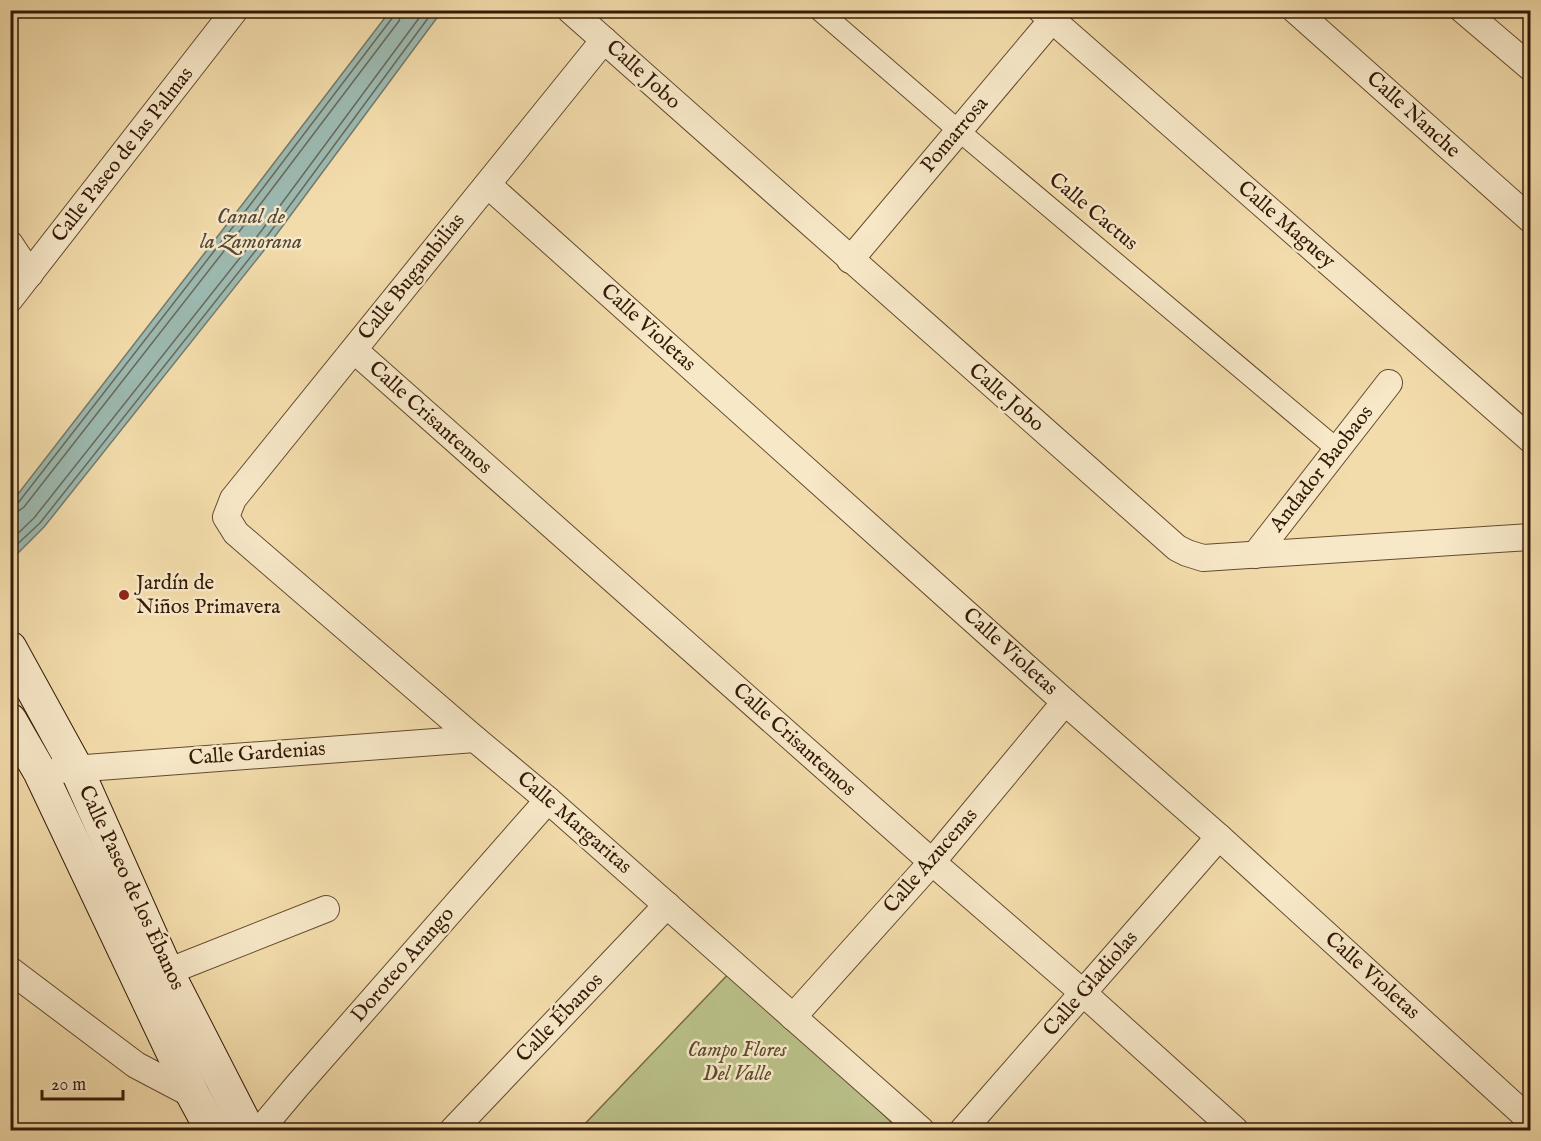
<svg xmlns="http://www.w3.org/2000/svg" width="1541" height="1141" viewBox="0 0 1541 1141" font-family="'IM FELL English',serif">
<style>
.green{fill:#bac089;stroke:#766c48;stroke-width:1.5}
.water{fill:#9dbab1;stroke:#737a6d;stroke-width:1.5}
.lines{fill:none;stroke-linecap:round;stroke-linejoin:round}
.shore{stroke:#686a5c;stroke-width:1.5}
.pedestrian-casing{stroke:#634a30;stroke-width:22}
.minor-casing{stroke:#634a30;stroke-width:28}
.secondary-casing{stroke:#331907;stroke-width:35}
.pedestrian{stroke:#f7e8c8;stroke-width:20}
.minor{stroke:#f7e8c8;stroke-width:26}
.secondary{stroke:#f7e8c8;stroke-width:33}
.poi-dot{fill:#8f2418;stroke:#f7e8c8;stroke-width:2}
.labels{text-anchor:middle;dominant-baseline:central;stroke-width:5;stroke-linejoin:round;paint-order:stroke}
.street-label{font-size:21px;fill:#331907;stroke:#f7e8c8}
.poi-label{font-size:21px;fill:#331907;stroke:#f7e8c8;text-anchor:start}
.park-label{font-size:21px;font-style:italic;fill:#5c4b2e;stroke:#f7e8c8}
.water-label{font-size:22px;font-style:italic;fill:#53493a;stroke:#f7e8c8}
</style>
<rect width="100%" height="100%" fill="#f3dcab"/>
<filter id="stains"><feTurbulence type="fractalNoise" baseFrequency=".00333" numOctaves="4"/><feColorMatrix values="0 0 0 0 .2 0 0 0 0 .09 0 0 0 0 .02 0 0 0 .5 -.17"/></filter>
<radialGradient id="worn" r=".72"><stop offset=".6" stop-color="#630" stop-opacity="0"/><stop offset="1" stop-color="#630" stop-opacity=".3"/></radialGradient>
<!-- green -->
<path class="green" d="M 736,966 L 899,1130 L 579,1130 Z"/>
<!-- water -->
<path class="water" d="M 390,11 L 442,11 L 273,239 L 44,527 L 11,560 L 11,503 L 245,201 Z"/>
<g class="lines">
<!-- shore -->
<g class="shore">
<path d="M 10,506 L 15,505 L 18,503 L 250,205 L 393,17 L 395,10"/>
<path d="M 10,513 L 17,512 L 24,507 L 256,210 L 399,21 L 402,10"/>
<path d="M 10,541 L 34,518 L 262,230 L 425,10"/>
<path d="M 10,551 L 40,523 L 268,235 L 434,10"/>
</g>
<defs>
<path id="pedestrian" d="M 819,10 L 959,131 L 1338,450"/>
<g id="minor">
<path d="M 570,10 L 1177,548 L 1187,553 L 1203,558 L 1530,537"/>
<path d="M 1041,10 L 1530,439"/>
<path d="M 1295,10 L 1530,219"/>
<path d="M 1463,10 L 1530,67"/>
<path d="M 604,40 L 233,499 L 226,517 L 236,533 L 475,739 L 548,800 L 921,1130"/>
<path d="M 488,185 L 1065,702 L 1219,837 L 1530,1120"/>
<path d="M 10,244 L 30,274"/>
<path d="M 850,260 L 1052,20"/>
<path d="M 10,299 L 235,10"/>
<path d="M 354,350 L 932,862 L 1082,992 L 1235,1130"/>
<path d="M 1255,555 L 1389,383"/>
<path d="M 59,770 L 475,739"/>
<path d="M 10,970 L 136,1065 L 193,1095"/>
<path d="M 167,972 L 326,909"/>
<path d="M 793,1017 L 932,862 L 1065,702"/>
<path d="M 260,1130 L 297,1086 L 548,800"/>
<path d="M 453,1130 L 667,905"/>
<path d="M 963,1130 L 1219,837"/>
</g>
<g id="secondary">
<path d="M 10,648 L 76,768 L 167,972 L 248,1130"/>
<path d="M 10,720 L 40,772 L 193,1095 L 212,1130"/>
</g>
</defs>
<!-- pedestrian casing -->
<use href="#pedestrian" class="pedestrian-casing"/>
<!-- minor casing -->
<use href="#minor" class="minor-casing"/>
<!-- secondary casing -->
<use href="#secondary" class="secondary-casing"/>
<!-- pedestrian -->
<use href="#pedestrian" class="pedestrian"/>
<!-- minor -->
<use href="#minor" class="minor"/>
<!-- secondary -->
<use href="#secondary" class="secondary"/>
</g>
<!-- markers -->
<circle class="poi-dot" cx="124" cy="595" r="6"/>
<g class="labels">
<!-- street labels -->
<g class="street-label">
<text transform="translate(643 75) rotate(42)">Calle Jobo</text>
<text transform="translate(1413 115) rotate(42)">Calle Nanche</text>
<text transform="translate(955 135) rotate(-50)">Pomarrosa</text>
<text transform="translate(123 155) rotate(-52)">Calle Paseo de las Palmas</text>
<text transform="translate(1093 212) rotate(40)">Calle Cactus</text>
<text transform="translate(1286 225) rotate(41)">Calle Maguey</text>
<text transform="translate(412 277) rotate(-51)">Calle Bugambilias</text>
<text transform="translate(648 328) rotate(42)">Calle Violetas</text>
<text transform="translate(1006 398) rotate(41)">Calle Jobo</text>
<text transform="translate(430 418) rotate(42)">Calle Crisantemos</text>
<text transform="translate(1322 469) rotate(-52)">Andador Baobaos</text>
<text transform="translate(1010 652) rotate(42)">Calle Violetas</text>
<text transform="translate(794 740) rotate(42)">Calle Crisantemos</text>
<text transform="translate(257 754) rotate(-4)">Calle Gardenias</text>
<text transform="translate(574 823) rotate(41)">Calle Margaritas</text>
<text transform="translate(931 861) rotate(-49)">Calle Azucenas</text>
<text transform="translate(131 888) rotate(65)">Calle Paseo de los Ébanos</text>
<text transform="translate(403 965) rotate(-49)">Doroteo Arango</text>
<text transform="translate(1372 976) rotate(42)">Calle Violetas</text>
<text transform="translate(1091 984) rotate(-49)">Calle Gladiolas</text>
<text transform="translate(560 1018) rotate(-46)">Calle Ébanos</text>
</g>
<!-- poi labels -->
<g class="poi-label">
<text x="136" y="583">Jardín de<tspan x="136" dy="24">Niños Primavera</tspan></text>
</g>
<!-- park labels -->
<g class="park-label">
<text x="737" y="1050">Campo Flores<tspan x="737" dy="24">Del Valle</tspan></text>
</g>
<!-- water labels -->
<g class="water-label">
<text x="251" y="217">Canal de<tspan x="251" dy="25">la Zamorana</tspan></text>
</g>
</g>
<!-- margin -->
<rect width="1541" height="1141" fill="none" stroke="#f3dcab" stroke-width="36"/>
<rect x="12" y="12" width="1517" height="1117" fill="none" stroke="#331907" stroke-width="3"/>
<rect x="18" y="18" width="1505" height="1105" fill="none" stroke="#331907" stroke-width="1.5"/>
<!-- scale -->
<path d="M42 1090v9h81v-9" fill="none" stroke="#331907" stroke-width="3"/>
<text x="51" y="1090" font-size="18" fill="#331907" stroke="#f7e8c8" stroke-width="4.5" paint-order="stroke">20 m</text>
<rect width="100%" height="100%" filter="url(#stains)"/>
<rect width="100%" height="100%" fill="url(#worn)"/>
</svg>
